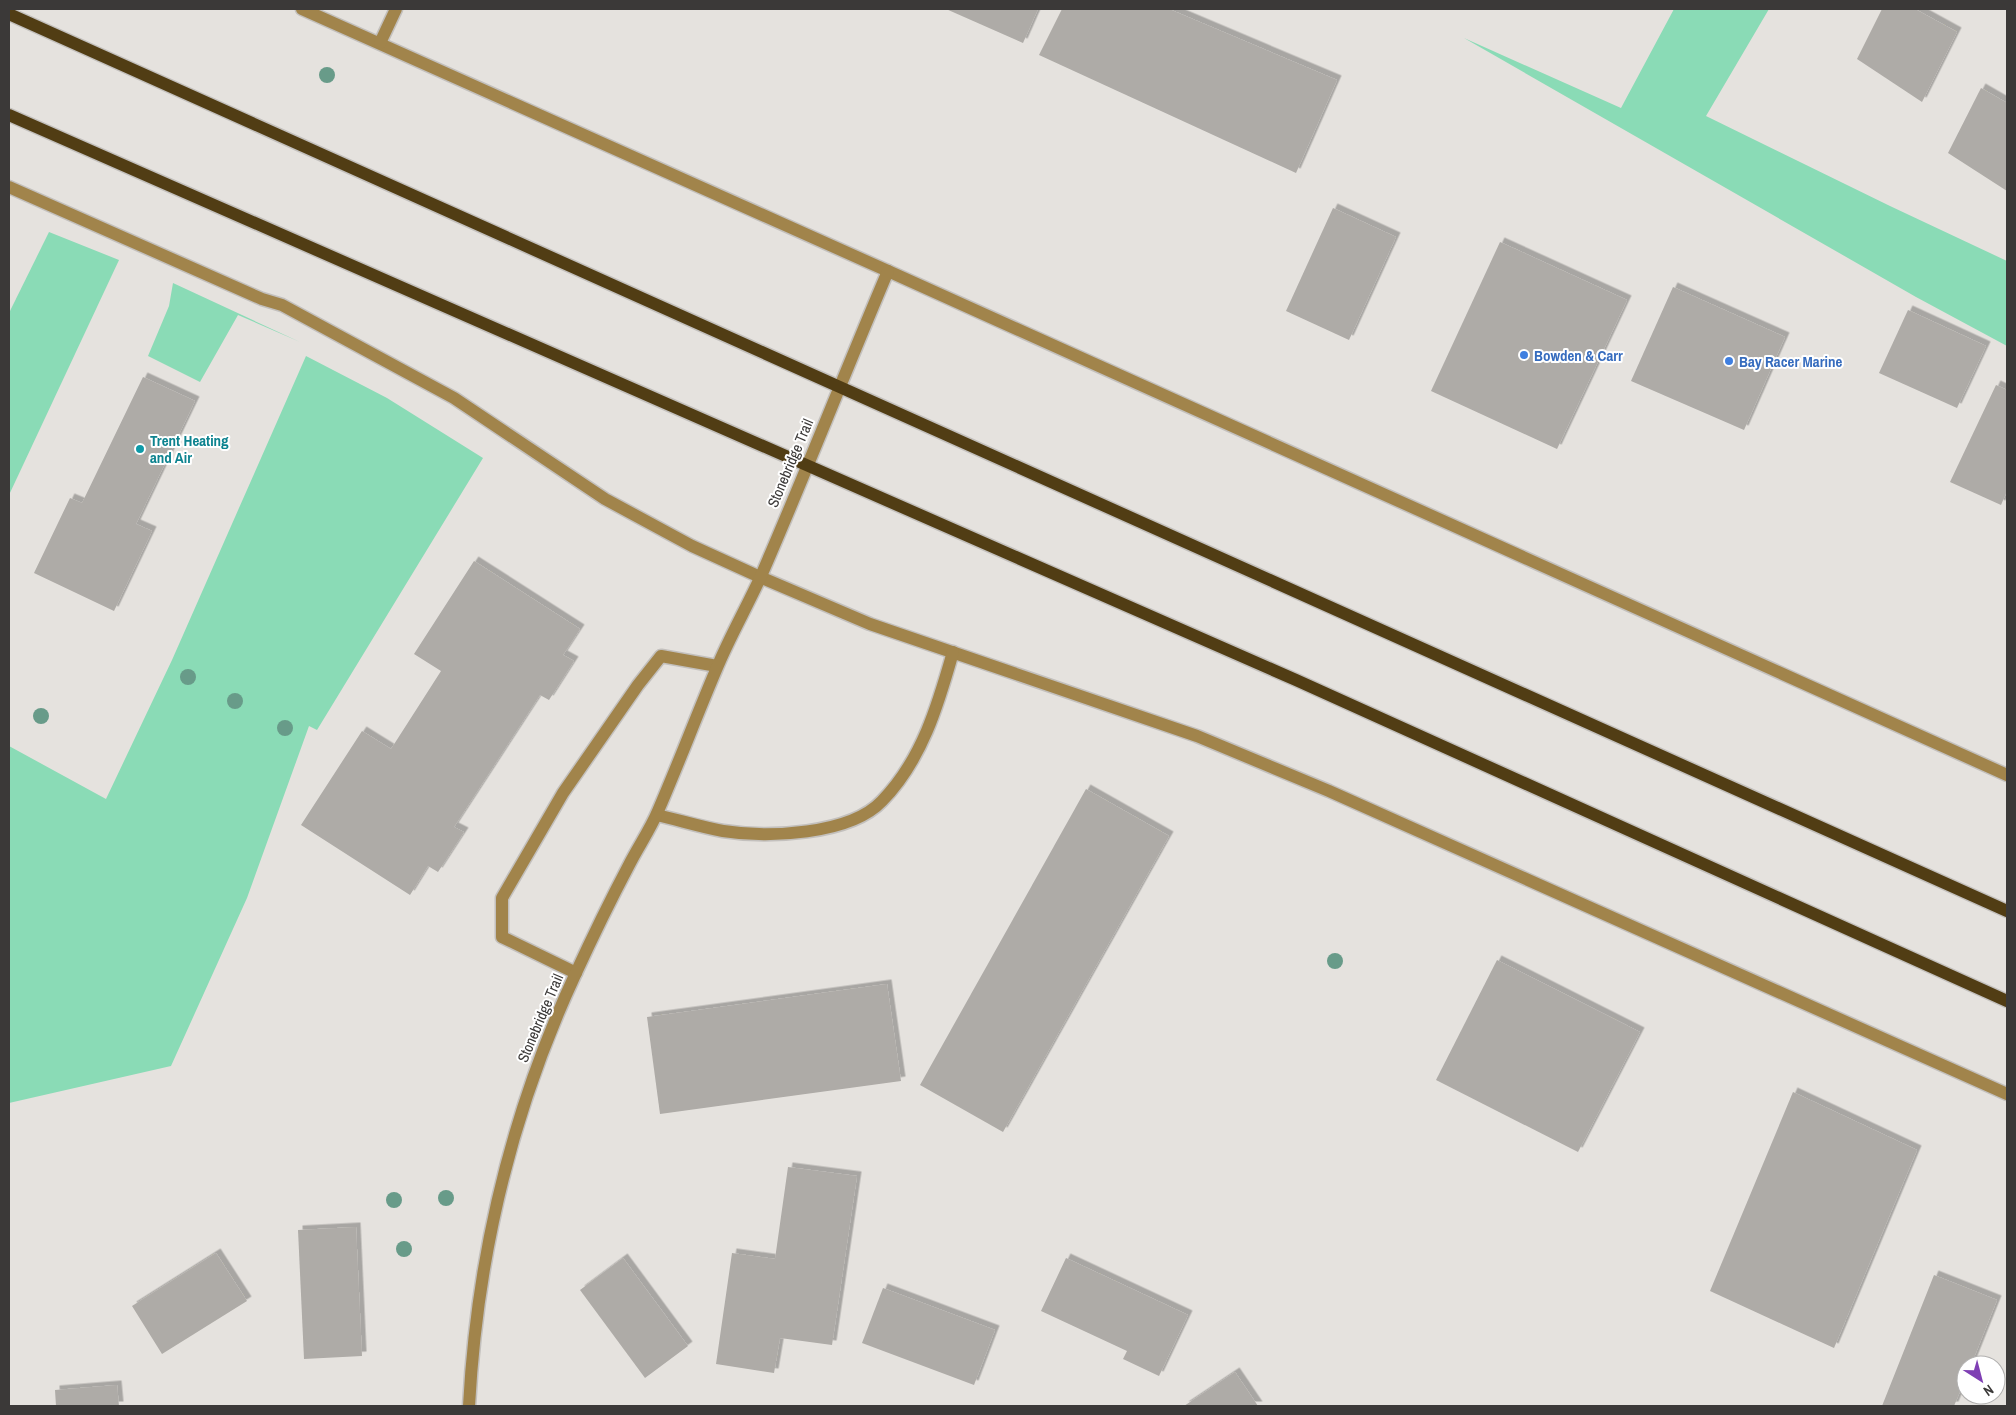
<svg xmlns="http://www.w3.org/2000/svg" width="2016" height="1415" viewBox="0 0 2016 1415" font-family="'Archivo Narrow',sans-serif">
<style>
.green{fill:#8adbb6}
.building{fill:#aeaba7;filter:url(#shadow)}
.lines{fill:none;stroke-linecap:round;stroke-linejoin:round}
.minor-casing{stroke:#c3c0bd;stroke-width:15}
.major-casing{stroke:#c3c0bd;stroke-width:15}
.minor{stroke:#a1844b;stroke-width:12}
.major{stroke:#513d14;stroke-width:12}
.tree{fill:#689b89}
.shop-dot{fill:#3f7fe0;stroke:#fff;stroke-width:2}
.culture-dot{fill:#0f9aa8;stroke:#fff;stroke-width:2}
.labels{text-anchor:middle;dominant-baseline:central;stroke-width:4;stroke-linejoin:round;paint-order:stroke}
.shop-label{font-size:15px;font-weight:bold;fill:#366cbe;stroke:#fff;text-anchor:start}
.culture-label{font-size:15px;font-weight:bold;fill:#0d838f;stroke:#fff;text-anchor:start}
.street-label{font-size:15px;fill:#3b3938;stroke:#fff}
</style>
<defs>
<filter id="shadow"><feDropShadow dx="4.5" dy="-4.5" stdDeviation="0" flood-color="#0004"/></filter>
</defs>
<rect width="100%" height="100%" fill="#e5e2de"/>
<!-- green -->
<g class="green">
<path d="M 1674,9 L 1769,9 L 1706,116 L 1890,206 L 2007,261 L 2007,346 L 1916,297 L 1464,38 L 1621,108 Z"/>
<path d="M 49,232 L 119,260 L 9,495 L 9,313 Z"/>
<path d="M 173,283 L 300,342 L 238,315 L 200,382 L 148,356 L 169,306 Z"/>
<path d="M 306,356 L 387,398 L 483,458 L 317,730 L 309,726 L 247,898 L 171,1066 L 9,1103 L 9,746 L 106,799 L 172,660 Z"/>
</g>
<!-- building -->
<g class="building">
<path d="M 946,9 L 1038,9 L 1023,43 Z"/>
<path d="M 1062,9 L 1169,9 L 1337,80 L 1296,173 L 1039,55 Z"/>
<path d="M 1882,9 L 1915,9 L 1957,32 L 1922,102 L 1857,59 Z"/>
<path d="M 1981,88 L 2007,103 L 2007,191 L 1948,153 Z"/>
<path d="M 1333,208 L 1396,237 L 1349,340 L 1286,311 Z"/>
<path d="M 1500,242 L 1627,300 L 1557,449 L 1431,391 Z"/>
<path d="M 1673,287 L 1785,337 L 1744,430 L 1631,381 Z"/>
<path d="M 1908,310 L 1986,346 L 1957,408 L 1879,373 Z"/>
<path d="M 143,377 L 195,401 L 136,524 L 152,531 L 114,611 L 34,573 L 70,498 L 82,503 Z"/>
<path d="M 1996,385 L 2007,390 L 2007,491 L 2001,505 L 1950,482 Z"/>
<path d="M 474,561 L 580,629 L 563,655 L 574,661 L 549,700 L 540,695 L 454,827 L 464,832 L 438,872 L 428,866 L 410,895 L 301,825 L 362,731 L 391,749 L 441,671 L 414,654 Z"/>
<path d="M 1086,789 L 1169,836 L 1003,1132 L 920,1085 Z"/>
<path d="M 1497,960 L 1640,1032 L 1578,1152 L 1436,1080 Z"/>
<path d="M 887,984 L 901,1081 L 660,1114 L 647,1017 Z"/>
<path d="M 1793,1092 L 1917,1150 L 1834,1348 L 1710,1291 Z"/>
<path d="M 788,1167 L 857,1176 L 832,1345 L 780,1338 L 774,1373 L 716,1364 L 732,1253 L 775,1259 Z"/>
<path d="M 356,1227 L 362,1356 L 304,1359 L 298,1230 Z"/>
<path d="M 216,1253 L 247,1301 L 162,1354 L 132,1306 Z"/>
<path d="M 623,1258 L 688,1346 L 645,1378 L 580,1290 Z"/>
<path d="M 1066,1258 L 1188,1315 L 1159,1376 L 1123,1359 L 1127,1351 L 1041,1311 Z"/>
<path d="M 1934,1275 L 1997,1300 L 1971,1365 L 1966,1365 L 1966,1377 L 1954,1406 L 1882,1406 Z"/>
<path d="M 883,1288 L 995,1330 L 974,1385 L 862,1343 Z"/>
<path d="M 1235,1372 L 1258,1406 L 1184,1406 Z"/>
<path d="M 117,1385 L 119,1406 L 56,1406 L 55,1390 Z"/>
</g>
<g class="lines">
<defs>
<g id="minor">
<path d="M 302,9 L 888,271 L 2007,775"/>
<path d="M 380,43 L 396,9"/>
<path d="M 9,187 L 262,299 L 282,305 L 454,398 L 605,499 L 692,546 L 760,577 L 870,624 L 1197,736 L 1329,791 L 2007,1094"/>
<path d="M 657,815 C 679,820 701,827 723,831 C 767,838 850,835 882,801 C 922,760 938,705 953,652"/>
<path d="M 576,973 L 502,937 L 502,898 L 563,793 L 638,685 L 661,656 L 717,666"/>
<path d="M 469,1406 C 477,1255 511,1113 575,975 C 592,938 610,901 629,865 C 638,847 650,830 658,811 C 678,765 696,717 716,670 C 729,638 747,607 761,576 C 805,475 845,372 888,271"/>
</g>
<g id="major">
<path d="M 9,14 L 2007,911"/>
<path d="M 9,115 L 1296,680 L 2007,1001"/>
</g>
</defs>
<!-- minor casing -->
<use href="#minor" class="minor-casing"/>
<!-- major casing -->
<use href="#major" class="major-casing"/>
<!-- minor -->
<use href="#minor" class="minor"/>
<!-- major -->
<use href="#major" class="major"/>
</g>
<!-- trees -->
<g class="tree">
<circle cx="327" cy="75" r="8"/>
<circle cx="188" cy="677" r="8"/>
<circle cx="235" cy="701" r="8"/>
<circle cx="41" cy="716" r="8"/>
<circle cx="285" cy="728" r="8"/>
<circle cx="1335" cy="961" r="8"/>
<circle cx="446" cy="1198" r="8"/>
<circle cx="394" cy="1200" r="8"/>
<circle cx="404" cy="1249" r="8"/>
</g>
<!-- markers -->
<g class="shop-dot">
<circle cx="1524" cy="355" r="5"/>
<circle cx="1729" cy="361" r="5"/>
</g>
<circle class="culture-dot" cx="140" cy="449" r="5"/>
<g class="labels">
<!-- shop labels -->
<g class="shop-label">
<text x="1534" y="355">Bowden &amp; Carr</text>
<text x="1739" y="361">Bay Racer Marine</text>
</g>
<!-- culture labels -->
<g class="culture-label">
<text x="150" y="440">Trent Heating<tspan x="150" dy="17">and Air</tspan></text>
</g>
<!-- street labels -->
<g class="street-label">
<text transform="translate(790 463) rotate(-67)">Stonebridge Trail</text>
<text transform="translate(540 1018) rotate(-67)">Stonebridge Trail</text>
</g>
</g>
<!-- border -->
<rect width="2016" height="1415" fill="none" stroke="#3b3938" stroke-width="20"/>
<!-- north arrow -->
<g transform="translate(1981 1380) rotate(144)"><circle r="24" fill="#ffffff" stroke="#b1b0af"/>
<path d="M0-4L9 19L0 12L-9 19Z" fill="#7f3fb4"/>
<text y="-8" font-size="14" font-weight="bold" text-anchor="middle" fill="#3b3938">N</text>
</g>
</svg>
